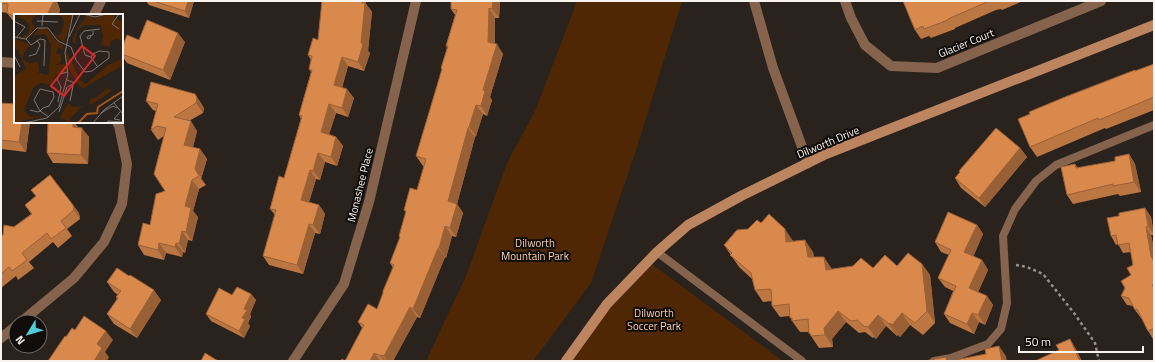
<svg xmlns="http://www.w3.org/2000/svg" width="1155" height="362" viewBox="0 0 1155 362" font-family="'Titillium Web',sans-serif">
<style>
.green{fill:#4f2705}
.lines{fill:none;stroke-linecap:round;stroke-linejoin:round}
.path{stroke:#97908c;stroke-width:2.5;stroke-dasharray:3 3;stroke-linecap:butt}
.lane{stroke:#85634c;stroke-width:8}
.street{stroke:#85634c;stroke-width:10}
.secondary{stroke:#bc8560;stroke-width:10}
.wall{fill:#bb7642}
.shaded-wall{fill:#996036}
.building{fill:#da894d;stroke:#996036}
.labels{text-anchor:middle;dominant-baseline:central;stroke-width:4;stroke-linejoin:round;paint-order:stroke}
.street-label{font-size:11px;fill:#f9f3f0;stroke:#100d0a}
.park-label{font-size:11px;fill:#faceb2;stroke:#100d0a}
.inset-river{fill:none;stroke:#a45714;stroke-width:2}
.inset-road{fill:none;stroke:#7d7671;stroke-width:1}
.view{fill:#d62828;fill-opacity:0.15;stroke:#d62828;stroke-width:2}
.inset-edge{fill:none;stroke:#f9f3f0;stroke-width:2}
</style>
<rect width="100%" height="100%" fill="#2a221d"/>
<!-- green -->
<g class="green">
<path d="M 577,1 L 682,1 L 638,144 L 591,283 L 533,361 L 426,361 L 466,276 L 507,163 L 536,109 Z"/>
<path d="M 649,262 L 783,361 L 568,361 L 622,291 Z"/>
</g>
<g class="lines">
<!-- path -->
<path class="path" d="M 1016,265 L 1027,267 L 1043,274 L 1074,313 L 1095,343 L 1099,361"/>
<!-- lane -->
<g class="lane">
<path d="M 657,252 L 802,361"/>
<path d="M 934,361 L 951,358 L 988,344 L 1001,329 L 1007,303 L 1003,236 L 1015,209 L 1036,181 L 1056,165 L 1154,125"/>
</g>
<!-- street -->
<g class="street">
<path d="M 754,1 L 773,68 L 808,163"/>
<path d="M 845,1 L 851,18 L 865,45 L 891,66 L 937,68 L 1101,1"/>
<path d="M 94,15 L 101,1"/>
<path d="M 1,62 L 15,63"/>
<path d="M 21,322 L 74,278 L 104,242 L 122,204 L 127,164 L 119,126 L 117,122"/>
<path d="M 1,338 L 16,326"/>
<path d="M 293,361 L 344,284 L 369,202 L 416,1"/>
</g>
<!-- secondary -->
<path class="secondary" d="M 566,361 L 607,304 L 657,252 L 688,225 L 741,196 L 826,154 L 1154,25"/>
</g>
<!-- wall -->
<g class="wall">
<path d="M 1,1 L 56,1 L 58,4 L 60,10 L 58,15 L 15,15 L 15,23 L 14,22 L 7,13 L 1,12 Z"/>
<path d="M 146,1 L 194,1 L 189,18 L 149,5 Z"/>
<path d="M 322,1 L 366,1 L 366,4 L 372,12 L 368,51 L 370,53 L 364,71 L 348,66 L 342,88 L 354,98 L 348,117 L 336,113 L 329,134 L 336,137 L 343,146 L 337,166 L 325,162 L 320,180 L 316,179 L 309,202 L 319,205 L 325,214 L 320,234 L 315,233 L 303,274 L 269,265 L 263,256 L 275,215 L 270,209 L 284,178 L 301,119 L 299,115 L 311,72 L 309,69 L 311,60 L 308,55 L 318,40 Z"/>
<path d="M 451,1 L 500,1 L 499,18 L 495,18 L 495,44 L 503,54 L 490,97 L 492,100 L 487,116 L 483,114 L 476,136 L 475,137 L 457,204 L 463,213 L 456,237 L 452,236 L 446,258 L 445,257 L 420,318 L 417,317 L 393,361 L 341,361 L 345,361 L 362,328 L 358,322 L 377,309 L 393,268 L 390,263 L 400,238 L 399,236 L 406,212 L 404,210 L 417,190 L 424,166 L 423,166 L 416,156 L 442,70 L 441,68 L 447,48 L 446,46 L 455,15 L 451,9 Z"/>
<path d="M 903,1 L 1023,1 L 1002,10 L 1001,9 L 996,10 L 955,28 L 955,29 L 931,38 L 929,36 L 921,39 L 915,30 Z"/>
<path d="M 139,40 L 185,42 L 170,80 L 127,63 L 122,56 L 122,48 Z"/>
<path d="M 1154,64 L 1154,110 L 1106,129 L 1105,128 L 1037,157 L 1030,147 L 1135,71 Z"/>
<path d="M 195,94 L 204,108 L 203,113 L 189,121 L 197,131 L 193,147 L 200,149 L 207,159 L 201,179 L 206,185 L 199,189 L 193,211 L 198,217 L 192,241 L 188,240 L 185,253 L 183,252 L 182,257 L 166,253 L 164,260 L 144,255 L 138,245 L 150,225 L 165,191 L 164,136 L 158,140 L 151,130 L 156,111 L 153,110 L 146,101 Z"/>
<path d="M 1,103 L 15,122 L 30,122 L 26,152 L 1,149 Z"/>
<path d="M 48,122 L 74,122 L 78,127 L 89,137 L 88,164 L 53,163 L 47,153 Z"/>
<path d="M 1020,148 L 1027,157 L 985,207 L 961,188 L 955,178 L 960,172 L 959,171 Z"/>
<path d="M 1129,154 L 1135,164 L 1141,192 L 1120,196 L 1118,194 L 1073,204 L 1067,195 L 1075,164 L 1078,168 L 1115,161 Z"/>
<path d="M 50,175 L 79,213 L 80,219 L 67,229 L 72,236 L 58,248 L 53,242 L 29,262 L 34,268 L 18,280 L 16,276 L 1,288 L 1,236 L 31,214 L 25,205 L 36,196 L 31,190 Z"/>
<path d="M 1145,208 L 1151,217 L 1154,235 L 1151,235 L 1154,249 L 1154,339 L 1153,339 L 1148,331 L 1142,318 L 1141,318 L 1135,310 L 1133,306 L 1127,305 L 1121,296 L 1131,275 L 1133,265 L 1131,252 L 1123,253 L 1118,244 L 1116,245 L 1111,236 L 1119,216 Z"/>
<path d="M 761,223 L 793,241 L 813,252 L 814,257 L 832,269 L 873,268 L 922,264 L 930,275 L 935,323 L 923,335 L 910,325 L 900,337 L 898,335 L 897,336 L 886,326 L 876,339 L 874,337 L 873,338 L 865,332 L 859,333 L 846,322 L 832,339 L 833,347 L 819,348 L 811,336 L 809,332 L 800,332 L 792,321 L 790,316 L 780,317 L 772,306 L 772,301 L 763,302 L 755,290 L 752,279 L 739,267 L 724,245 L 748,229 Z"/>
<path d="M 977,225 L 983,234 L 973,257 L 982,260 L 988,270 L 978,292 L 987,296 L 993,305 L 985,325 L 979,322 L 974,334 L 950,323 L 944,314 L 953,291 L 945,287 L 938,278 L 949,255 L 941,252 L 935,242 Z"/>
<path d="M 107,282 L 161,300 L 137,338 L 114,324 L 107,314 L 117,299 L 116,297 L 118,295 L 114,292 Z"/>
<path d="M 251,294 L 256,300 L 250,314 L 251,317 L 248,323 L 250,326 L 244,338 L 211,321 L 206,314 L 232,295 Z"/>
</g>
<!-- shaded-wall -->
<g class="shaded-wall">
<path d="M 54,1 L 56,1 L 58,4 L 60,10 L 58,15 L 47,15 Z"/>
<path d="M 188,1 L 194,1 L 189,18 L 185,11 Z"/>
<path d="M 360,1 L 366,1 L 366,4 L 372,12 L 368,51 L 370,53 L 364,71 L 358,62 L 361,43 Z"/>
<path d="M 493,1 L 500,1 L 499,18 L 492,9 Z"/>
<path d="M 489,8 L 495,18 L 495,51 L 497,44 L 503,54 L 490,97 L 492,100 L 487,116 L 481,106 L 488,42 Z"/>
<path d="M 178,33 L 185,42 L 170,80 L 163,70 Z"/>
<path d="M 342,57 L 348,66 L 340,94 L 334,85 Z"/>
<path d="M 347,89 L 354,98 L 348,117 L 342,108 Z"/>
<path d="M 195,94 L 204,108 L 203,113 L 196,103 Z"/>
<path d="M 329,104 L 336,113 L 327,141 L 321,132 Z"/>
<path d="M 476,105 L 483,114 L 476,136 L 469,127 Z"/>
<path d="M 191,121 L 197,131 L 191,155 L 184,145 Z"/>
<path d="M 22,122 L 30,122 L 26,152 L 19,142 Z"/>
<path d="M 68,122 L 74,122 L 80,130 L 79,136 Z"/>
<path d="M 82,128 L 89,137 L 88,164 L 81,155 Z"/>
<path d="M 468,128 L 475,137 L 457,204 L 463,213 L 456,237 L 450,228 L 448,201 Z"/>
<path d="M 336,137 L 343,146 L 337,166 L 331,157 Z"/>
<path d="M 1020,148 L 1027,157 L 985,207 L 979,198 Z"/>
<path d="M 200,149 L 207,159 L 201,179 L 206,185 L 195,169 Z"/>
<path d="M 318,153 L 325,162 L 320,180 L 313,171 Z"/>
<path d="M 1129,154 L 1135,164 L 1141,192 L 1134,182 Z"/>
<path d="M 310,170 L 316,179 L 307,209 L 301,200 Z"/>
<path d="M 192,180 L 199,189 L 193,211 L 198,217 L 192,241 L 186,232 L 185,206 Z"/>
<path d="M 73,205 L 79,213 L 80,219 L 74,210 Z"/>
<path d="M 319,205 L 325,214 L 320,234 L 313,225 Z"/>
<path d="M 1145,208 L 1151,217 L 1154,235 L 1148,226 Z"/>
<path d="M 309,224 L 315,233 L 303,274 L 297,265 Z"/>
<path d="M 977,225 L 983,234 L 971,262 L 964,252 Z"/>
<path d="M 445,226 L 452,236 L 446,258 L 439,248 Z"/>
<path d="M 1146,227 L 1151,235 L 1154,249 L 1154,262 L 1151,256 Z"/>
<path d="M 785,229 L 793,241 L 786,242 Z"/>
<path d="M 182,231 L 188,240 L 185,253 L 179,244 Z"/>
<path d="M 805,240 L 813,252 L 816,269 L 808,257 Z"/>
<path d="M 159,243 L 166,253 L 164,260 L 158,250 Z"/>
<path d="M 176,243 L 183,252 L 182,257 L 175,247 Z"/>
<path d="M 438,248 L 445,257 L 420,318 L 413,309 Z"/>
<path d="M 824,257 L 832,269 L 834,281 L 826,270 Z"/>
<path d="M 982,260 L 988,270 L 976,297 L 969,288 Z"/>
<path d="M 922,264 L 930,275 L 935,323 L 927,311 Z"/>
<path d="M 154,290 L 161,300 L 137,338 L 130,329 Z"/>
<path d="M 251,294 L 256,300 L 250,314 L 251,317 L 248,323 L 250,326 L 244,338 L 239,331 L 244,309 Z"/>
<path d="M 987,296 L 993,305 L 985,325 L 978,315 Z"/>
<path d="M 410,307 L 417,317 L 393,361 L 387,361 L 384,356 Z"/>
<path d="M 838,311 L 846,322 L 832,339 L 833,347 L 825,335 L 824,328 Z"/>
<path d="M 902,313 L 910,325 L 900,337 L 892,325 Z"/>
<path d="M 972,313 L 979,322 L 974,334 L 967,324 Z"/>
<path d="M 878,315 L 886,326 L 876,339 L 868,327 Z"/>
<path d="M 890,323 L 898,335 L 897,336 L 889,324 Z"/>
<path d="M 106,331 L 113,340 L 105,352 L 109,357 L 107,361 L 94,361 L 97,344 Z"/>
<path d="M 1070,339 L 1076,349 L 1082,361 L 1080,361 Z"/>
<path d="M 999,346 L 1006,356 L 1007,361 L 1002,361 Z"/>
<path d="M 374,353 L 380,361 L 370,361 Z"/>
<path d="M 381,355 L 386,361 L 384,361 L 381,356 Z"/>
</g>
<!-- building -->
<g class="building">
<path d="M 1,1 L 54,1 L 47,15 L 15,15 L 15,17 L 7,13 L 8,4 L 1,3 Z"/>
<path d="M 153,1 L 188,1 L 185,11 Z"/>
<path d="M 322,1 L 362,1 L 362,3 L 365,3 L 361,43 L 363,44 L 358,62 L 342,57 L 334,85 L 347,89 L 342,108 L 329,104 L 321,132 L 336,137 L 331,157 L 318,153 L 313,171 L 310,170 L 301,200 L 319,205 L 313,225 L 309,224 L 297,265 L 263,256 L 276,210 L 270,209 L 279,176 L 284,178 L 302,116 L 299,115 L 312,70 L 309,69 L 312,56 L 308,55 L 313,38 L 318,40 Z"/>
<path d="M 451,1 L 493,1 L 492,9 L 489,8 L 488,42 L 497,44 L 483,90 L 485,91 L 481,106 L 476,105 L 469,127 L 468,128 L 448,201 L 457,204 L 450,228 L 445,226 L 439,248 L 438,248 L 413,309 L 410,307 L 384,356 L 381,355 L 381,356 L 374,353 L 370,361 L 341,361 L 342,359 L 345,361 L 364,325 L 358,322 L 368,304 L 377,309 L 383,293 L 383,291 L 394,265 L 390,263 L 400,237 L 399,236 L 406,211 L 404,210 L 410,188 L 417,190 L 426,159 L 416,156 L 442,69 L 441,68 L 448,46 L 446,46 L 457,10 L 451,9 Z"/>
<path d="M 903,1 L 989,1 L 948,19 L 948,20 L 924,29 L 923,26 L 915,30 Z"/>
<path d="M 147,20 L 178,33 L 163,70 L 122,54 L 122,48 L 127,35 L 139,40 Z"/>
<path d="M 1154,64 L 1154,97 L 1099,120 L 1098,118 L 1030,147 L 1018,119 L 1030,114 L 1029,112 L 1065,97 L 1135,70 L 1135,71 Z"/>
<path d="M 151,82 L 195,94 L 197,98 L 196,103 L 174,117 L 191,121 L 184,145 L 200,149 L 195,169 L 199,176 L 192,180 L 185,206 L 191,208 L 186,232 L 182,231 L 179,244 L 176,243 L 175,247 L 159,243 L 158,250 L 138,245 L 143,223 L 150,225 L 156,194 L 165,191 L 154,174 L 166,128 L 157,126 L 151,130 L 158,104 L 146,101 Z"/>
<path d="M 1,103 L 15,104 L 15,122 L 22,122 L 19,142 L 1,140 Z"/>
<path d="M 48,122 L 73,122 L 73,127 L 82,128 L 81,155 L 47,153 Z"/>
<path d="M 996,128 L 1020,148 L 979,198 L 955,178 L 960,172 L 959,171 Z"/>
<path d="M 1129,154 L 1134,182 L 1113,186 L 1113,184 L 1067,195 L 1061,167 L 1075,164 L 1076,168 L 1115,161 L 1115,157 Z"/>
<path d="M 50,175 L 73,205 L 74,210 L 61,221 L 66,228 L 51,239 L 47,233 L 22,253 L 27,260 L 12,271 L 9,267 L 1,274 L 1,236 L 3,235 L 4,225 L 14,227 L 32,214 L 25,205 L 36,196 L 31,190 Z"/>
<path d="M 1145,208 L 1148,226 L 1146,227 L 1151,256 L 1154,262 L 1154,284 L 1152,285 L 1154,288 L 1154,328 L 1148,331 L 1137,309 L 1135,310 L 1129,298 L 1121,296 L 1125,288 L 1121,281 L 1131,275 L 1127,268 L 1133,265 L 1129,243 L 1118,245 L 1116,235 L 1111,236 L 1107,218 L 1119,216 L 1119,213 Z"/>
<path d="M 948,212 L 977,225 L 964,252 L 982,260 L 969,288 L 987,296 L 978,315 L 972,313 L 967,324 L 944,314 L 956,286 L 938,278 L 951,250 L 935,242 Z"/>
<path d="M 769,214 L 785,229 L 786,242 L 805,240 L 808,257 L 824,257 L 826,270 L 853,266 L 861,258 L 873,268 L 885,255 L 897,266 L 908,253 L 922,264 L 927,311 L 915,323 L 902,313 L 892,325 L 890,323 L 889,324 L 878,315 L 868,327 L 866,326 L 865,327 L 857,320 L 851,321 L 838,311 L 824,328 L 825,335 L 811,336 L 810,333 L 809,334 L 808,319 L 792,321 L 792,318 L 790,318 L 789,304 L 772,306 L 771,289 L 755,290 L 751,273 L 730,255 L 732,253 L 724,245 L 737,230 L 748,229 L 757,220 L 761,223 Z"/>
<path d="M 117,268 L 129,276 L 130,275 L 154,290 L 130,329 L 107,314 L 118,298 L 116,297 L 121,291 L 107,282 Z"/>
<path d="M 237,287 L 251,294 L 244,309 L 247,310 L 242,318 L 245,319 L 239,331 L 206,314 L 219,288 L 232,295 Z"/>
<path d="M 84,316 L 106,331 L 97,344 L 102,348 L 94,361 L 48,361 L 65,336 L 66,337 L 72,328 L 75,330 Z"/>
<path d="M 1070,339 L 1080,361 L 1035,361 L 1059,350 L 1056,345 Z"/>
<path d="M 999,346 L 1002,361 L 950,361 L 986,354 L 985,349 Z"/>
<path d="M 205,353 L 218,361 L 201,361 Z"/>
<path d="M 946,357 L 947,361 L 924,361 Z"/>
</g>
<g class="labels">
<!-- street labels -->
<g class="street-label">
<text transform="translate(966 43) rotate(-22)">Glacier Court</text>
<text transform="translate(828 142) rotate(-23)">Dilworth Drive</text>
<text transform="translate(360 185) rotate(-76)">Monashee Place</text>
</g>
<!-- park labels -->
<g class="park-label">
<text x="535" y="243">Dilworth<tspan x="535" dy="13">Mountain Park</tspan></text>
<text x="654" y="313">Dilworth<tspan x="654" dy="13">Soccer Park</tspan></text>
</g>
</g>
<!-- overview -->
<g transform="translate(14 14)">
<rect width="109" height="109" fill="#2a221d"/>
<path d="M 7,0 L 23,0 L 17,7 L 21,14 L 12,25 L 8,23 L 14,20 L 16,12 L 11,6 L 3,3 ZM 43,0 L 59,0 L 50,29 L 42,22 L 47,20 L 50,9 L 48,3 ZM 68,0 L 76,0 L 80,6 L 85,0 L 99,0 L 107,8 L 109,0 L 109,54 L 107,52 L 70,74 L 66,73 L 55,55 L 52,42 L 53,32 L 53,39 L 67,67 L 72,70 L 94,51 L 107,45 L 108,26 L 102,25 L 96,28 L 96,33 L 87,31 L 89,22 L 86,11 L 70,11 L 63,17 L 61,30 L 58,27 L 63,15 L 72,3 ZM 26,14 L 34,16 L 41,26 L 49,32 L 49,35 L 44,34 L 42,39 L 47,41 L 47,49 L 41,51 L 53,50 L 54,58 L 42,61 L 37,71 L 26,69 L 19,74 L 10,96 L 16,103 L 33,101 L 0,109 L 0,62 L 12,55 L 4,36 L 0,34 L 0,24 L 16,31 L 10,39 L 9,45 L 16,50 L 24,47 L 25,59 L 32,61 L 35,60 L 37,30 L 31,20 L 19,21 ZM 109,69 L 80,89 L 75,91 L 76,85 L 83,83 L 93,74 L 97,77 ZM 54,89 L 58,93 L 68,92 L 55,106 L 60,109 L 52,109 L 54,107 L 46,104 Z" fill="#4f2705"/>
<path class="inset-river" d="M 64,109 L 73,100 L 83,99 L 84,93 L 109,77"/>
<path class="inset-road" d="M 69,0 L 81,3 L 92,0M 0,7 L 11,13 L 2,24M 23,7 L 44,8M 28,12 L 29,0M 105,15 L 98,10 L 105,0M 77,22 L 75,25 L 73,24 L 74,22 L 79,21 L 79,17M 0,23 L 12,25 L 23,14 L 34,14 L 44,27 L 57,33 L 62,46 L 71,58 L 78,57 L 95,44 L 95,38 L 85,37 L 79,40 L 77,43 L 83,52M 55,23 L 66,0M 12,25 L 17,31 L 26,25 L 31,26 L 30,52M 0,41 L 6,53M 15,42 L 22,40 L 26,31 L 23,26M 77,43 L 71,41 L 66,22 L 70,17 L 86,15M 56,87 L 59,72M 44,88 L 47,73 L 43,65 L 46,60 L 54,58M 100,89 L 109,100M 16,96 L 24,98 L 26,97 L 29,94 L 35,92 L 40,83 L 39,78 L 26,75 L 20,86 L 26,97 L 35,103M 45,98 L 53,73 L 61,69 L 53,66M 87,99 L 99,92 L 103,94M 106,106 L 100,105 L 106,98M 10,109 L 33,104 L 45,93 L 54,60 L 51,39 L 59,0M 79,109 L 90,96 L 109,82M 92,109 L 94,107 L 109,108"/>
<path class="view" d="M 68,32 L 81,42 L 50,82 L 37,72 Z"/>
<rect width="109" height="109" class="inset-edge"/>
</g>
<!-- border -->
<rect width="1155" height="362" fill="none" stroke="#f9f3f0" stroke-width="4"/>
<!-- north arrow -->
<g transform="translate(28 334) rotate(232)"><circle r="19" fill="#100d0a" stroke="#6d6966"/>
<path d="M0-3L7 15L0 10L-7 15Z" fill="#52cbd8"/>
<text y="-6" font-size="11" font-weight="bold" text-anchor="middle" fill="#f9f3f0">N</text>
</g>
<!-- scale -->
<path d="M1019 346v6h124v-6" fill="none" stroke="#f9f3f0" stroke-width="2"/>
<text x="1025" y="346" font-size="12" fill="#f9f3f0" stroke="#100d0a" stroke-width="3" paint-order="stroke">50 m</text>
</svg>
